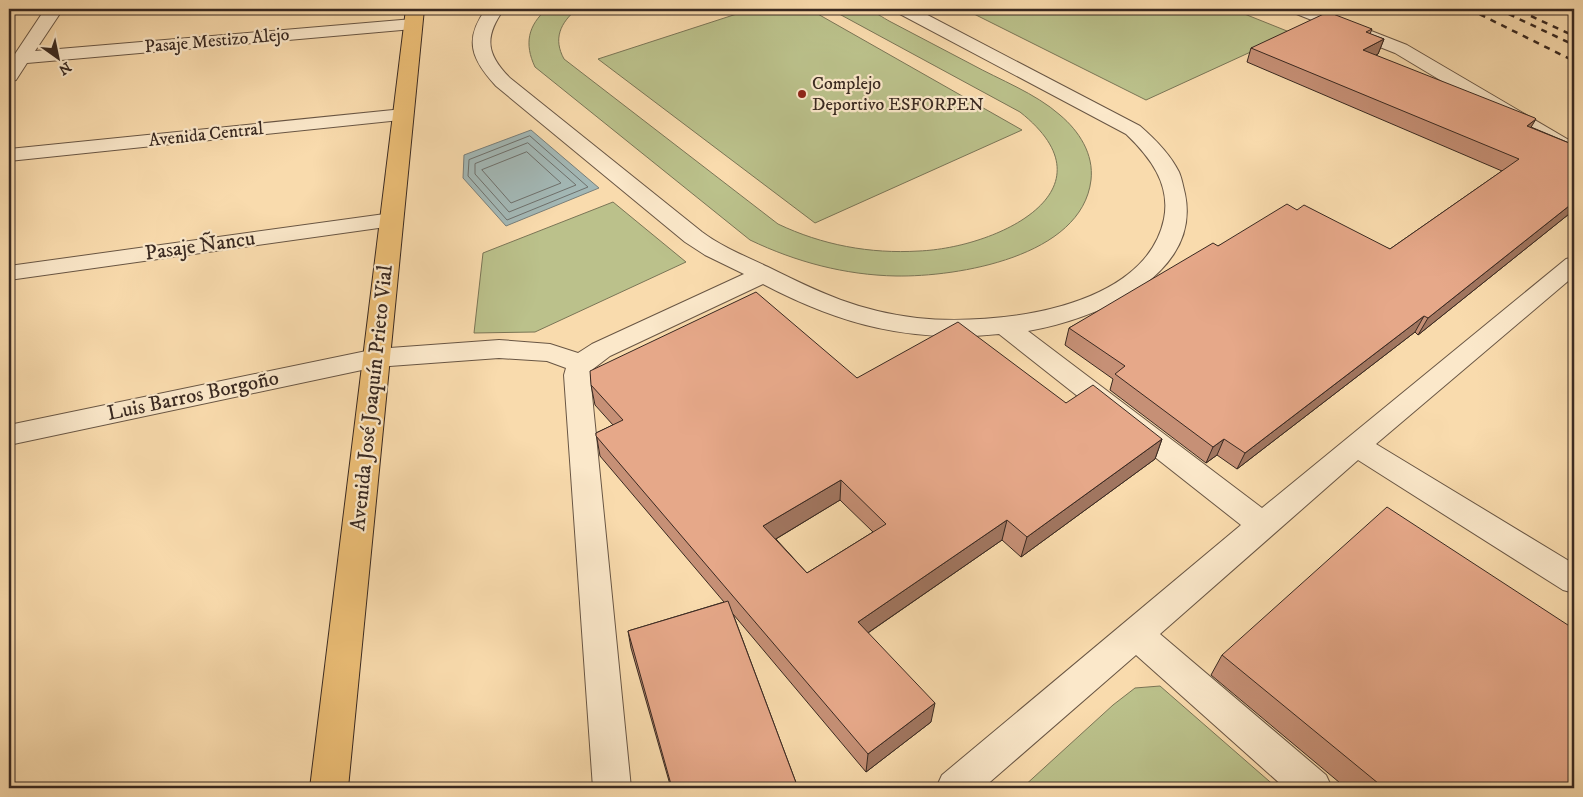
<svg xmlns="http://www.w3.org/2000/svg" width="1583" height="797" viewBox="0 0 1583 797" font-family="'IM FELL DW Pica',serif">
<style>
.green{fill:#bbc18b;stroke:#7a7556}
.water{fill:#a3b8b6;stroke:#797f7a}
.lines{fill:none;stroke-linecap:round;stroke-linejoin:round}
.shore{stroke:#6e706c;stroke-width:1}
.minor-casing{stroke:#695644;stroke-width:2}
.major-casing{stroke:#392921;stroke-width:2}
.minor{fill:#fbe8ca;fill-rule:evenodd}
.major{fill:#ecbe76;fill-rule:evenodd}
.rail{stroke:#392921;stroke-width:2.5;stroke-dasharray:6 6;stroke-linecap:butt}
.wall{fill:#c69076;stroke:#392921;fill-rule:evenodd}
.shaded-wall{fill:#a17660;stroke:#392921}
.building{fill:#e6a889;stroke:#392921;fill-rule:evenodd}
.poi-dot{fill:#8f2418;stroke:#fbe8ca;stroke-width:2}
.labels{text-anchor:middle;dominant-baseline:central;stroke-width:4.5;stroke-linejoin:round;paint-order:stroke}
.far-street-label{font-size:18px;fill:#392921;stroke:#fbe8ca}
.far-poi-label{font-size:18px;fill:#392921;stroke:#fbe8ca;text-anchor:start}
.street-label{font-size:21px;fill:#392921;stroke:#fbe8ca}
</style>
<rect width="100%" height="100%" fill="#f9dbad"/>
<filter id="stains"><feTurbulence type="fractalNoise" baseFrequency=".004" numOctaves="4"/><feColorMatrix values="0 0 0 0 .2 0 0 0 0 .09 0 0 0 0 .02 0 0 0 .5 -.17"/></filter>
<radialGradient id="worn" r=".72"><stop offset=".6" stop-color="#630" stop-opacity="0"/><stop offset="1" stop-color="#630" stop-opacity=".3"/></radialGradient>
<!-- green -->
<g class="green">
<path d="M 547,9 L 577,9 C 560,23 553,39 564,59 L 778,224 C 822,245 870,254 919,251 C 995,248 1120,191 1020,112 L 830,9 C 841,9 853,7 864,9 C 873,10 883,18 891,22 C 918,36 944,50 971,64 C 1000,80 1035,93 1060,115 C 1079,131 1094,154 1091,180 C 1082,257 957,277 896,276 C 845,275 796,262 750,240 L 535,67 C 524,44 528,25 547,9 Z"/>
<path d="M 752,9 L 809,9 L 1022,130 L 815,223 L 598,59 Z"/>
<path d="M 964,9 L 1232,9 L 1292,33 L 1146,100 Z"/>
<path d="M 613,202 L 686,262 L 535,332 L 474,333 L 483,253 Z"/>
<path d="M 1160,686 L 1277,788 L 1022,788 L 1113,705 L 1135,688 Z"/>
</g>
<!-- water -->
<path class="water" d="M 531,130 L 599,188 L 506,226 L 463,178 L 464,155 Z"/>
<g class="lines">
<!-- shore -->
<g class="shore">
<path d="M 530,136 L 588,187 L 507,220 L 468,176 L 469,160 Z"/>
<path d="M 528,143 L 576,185 L 509,212 L 475,174 L 475,164 Z"/>
<path d="M 527,152 L 561,183 L 511,203 L 482,170 Z"/>
</g>
<defs>
<g id="minor">
<path d="M 45,9 L 63,9 L 35,51 L 413,19 L 419,20 L 422,24 L 419,28 L 413,29 L 27,63 L 16,80 L 9,82 L 9,63 Z"/>
<path d="M 486,9 L 504,9 C 484,37 486,54 510,78 L 702,232 C 722,247 745,256 768,267 C 820,293 859,311 917,318 C 992,326 1145,311 1164,219 C 1171,184 1150,157 1126,134 L 898,13 L 896,9 L 916,9 L 1140,126 C 1155,139 1170,154 1179,172 C 1182,179 1183,186 1185,194 C 1202,277 1093,320 1028,331 L 1262,508 L 1566,259 L 1574,257 L 1574,276 L 1376,444 L 1574,564 L 1574,593 L 1563,590 L 1358,460 L 1160,634 L 1326,775 L 1332,788 L 1285,788 L 1136,655 L 983,788 L 936,788 L 942,775 L 1241,525 L 999,334 C 911,343 841,325 763,284 L 610,356 L 593,369 L 590,375 L 631,788 L 593,788 L 564,375 L 566,368 L 547,361 L 499,358 L 376,367 L 9,445 L 9,425 L 376,349 L 499,340 L 550,344 L 578,353 L 592,344 L 744,274 L 705,255 L 685,242 L 496,86 C 472,60 463,40 486,9 Z"/>
<path d="M 1291,9 L 1315,9 L 1407,45 L 1574,143 L 1574,158 L 1567,156 L 1395,53 L 1294,13 Z"/>
<path d="M 403,109 L 410,111 L 413,115 L 410,119 L 9,161 L 9,149 Z"/>
<path d="M 392,213 L 400,215 L 403,220 L 400,225 L 9,280 L 9,266 Z"/>
</g>
<path id="major" d="M 406,9 L 424,9 L 348,788 L 310,788 Z"/>
</defs>
<!-- minor casing -->
<use href="#minor" class="minor-casing"/>
<!-- major casing -->
<use href="#major" class="major-casing"/>
<!-- minor -->
<use href="#minor" class="minor"/>
<!-- major -->
<use href="#major" class="major"/>
<!-- rail -->
<g class="rail">
<path d="M 1469,9 L 1574,61"/>
<path d="M 1498,9 L 1574,45"/>
<path d="M 1531,16 L 1574,36"/>
</g>
</g>
<!-- wall -->
<g class="wall">
<path d="M 1372,29 L 1370,34 L 1384,39 L 1378,54 L 1375,55 L 1531,127 L 1574,145 L 1574,210 L 1418,335 L 1415,332 L 1237,469 L 1217,455 L 1206,463 L 1110,390 L 1113,379 L 1065,345 L 1069,328 L 1218,246 L 1297,210 L 1390,249 L 1502,171 L 1247,62 L 1251,48 Z"/>
<path d="M 857,378 L 1066,403 L 1162,439 L 1155,459 L 1021,557 L 1002,540 L 868,633 L 931,722 L 866,772 L 733,614 L 798,788 L 671,788 L 631,648 L 628,631 L 724,602 L 600,456 L 596,433 L 613,425 L 595,405 L 591,385 ZM 840,500 L 873,532 L 807,573 L 776,539 Z"/>
<path d="M 1222,655 L 1574,788 L 1346,788 L 1211,675 Z"/>
</g>
<!-- shaded-wall -->
<g class="shaded-wall">
<path d="M 1384,39 L 1378,54 L 1357,65 L 1363,50 Z"/>
<path d="M 1536,119 L 1527,134 L 1527,126 Z"/>
<path d="M 1574,202 L 1574,210 L 1418,335 L 1428,318 Z"/>
<path d="M 1424,316 L 1415,332 L 1237,469 L 1245,453 Z"/>
<path d="M 1162,439 L 1155,459 L 1021,557 L 1027,537 Z"/>
<path d="M 1224,439 L 1217,455 L 1206,463 L 1213,447 Z"/>
<path d="M 841,480 L 840,500 L 764,546 L 763,526 Z"/>
<path d="M 1007,520 L 1002,540 L 856,641 L 858,622 Z"/>
<path d="M 935,703 L 931,722 L 866,772 L 868,754 Z"/>
</g>
<!-- building -->
<g class="building">
<path d="M 1328,12 L 1372,29 L 1366,32 L 1384,39 L 1363,50 L 1535,118 L 1536,119 L 1527,126 L 1574,145 L 1574,202 L 1428,318 L 1424,316 L 1245,453 L 1224,439 L 1213,447 L 1115,374 L 1125,366 L 1069,328 L 1213,243 L 1218,246 L 1287,204 L 1297,210 L 1304,205 L 1390,249 L 1519,159 L 1251,48 Z"/>
<path d="M 756,292 L 857,378 L 958,322 L 1066,403 L 1093,385 L 1162,439 L 1027,537 L 1007,520 L 858,622 L 935,703 L 868,754 L 596,436 L 596,433 L 623,420 L 591,385 L 590,371 ZM 841,480 L 886,524 L 807,573 L 763,526 Z"/>
<path d="M 1387,507 L 1574,629 L 1574,788 L 1384,788 L 1222,655 Z"/>
<path d="M 728,601 L 798,788 L 672,788 L 628,631 Z"/>
</g>
<!-- markers -->
<circle class="poi-dot" cx="802" cy="94" r="5"/>
<g class="labels">
<!-- far-street labels -->
<g class="far-street-label">
<text transform="translate(217 41) rotate(-5)">Pasaje Mestizo Alejo</text>
<text transform="translate(206 135) rotate(-6)">Avenida Central</text>
</g>
<!-- far-poi labels -->
<g class="far-poi-label">
<text x="812" y="84">Complejo<tspan x="812" dy="21">Deportivo ESFORPEN</tspan></text>
</g>
<!-- street labels -->
<g class="street-label">
<text transform="translate(200 246) rotate(-8)">Pasaje Ñancu</text>
<text transform="translate(193 396) rotate(-12)">Luis Barros Borgoño</text>
<text transform="translate(372 398) rotate(-84)">Avenida José Joaquín Prieto Vial</text>
</g>
</g>
<!-- margin -->
<rect width="1583" height="797" fill="none" stroke="#f9dbad" stroke-width="30"/>
<rect x="10" y="10" width="1563" height="777" fill="none" stroke="#392921" stroke-width="2.5"/>
<rect x="15" y="15" width="1553" height="767" fill="none" stroke="#392921"/>
<!-- north arrow -->
<g transform="translate(58 58) rotate(147)" stroke="#fbe8ca" stroke-width="4" paint-order="stroke">
<path d="M0-4L9 19L0 12L-9 19Z" fill="#392921"/>
<text y="-8" font-size="14" font-weight="bold" text-anchor="middle" fill="#392921">N</text>
</g>
<rect width="100%" height="100%" filter="url(#stains)"/>
<rect width="100%" height="100%" fill="url(#worn)"/>
</svg>
